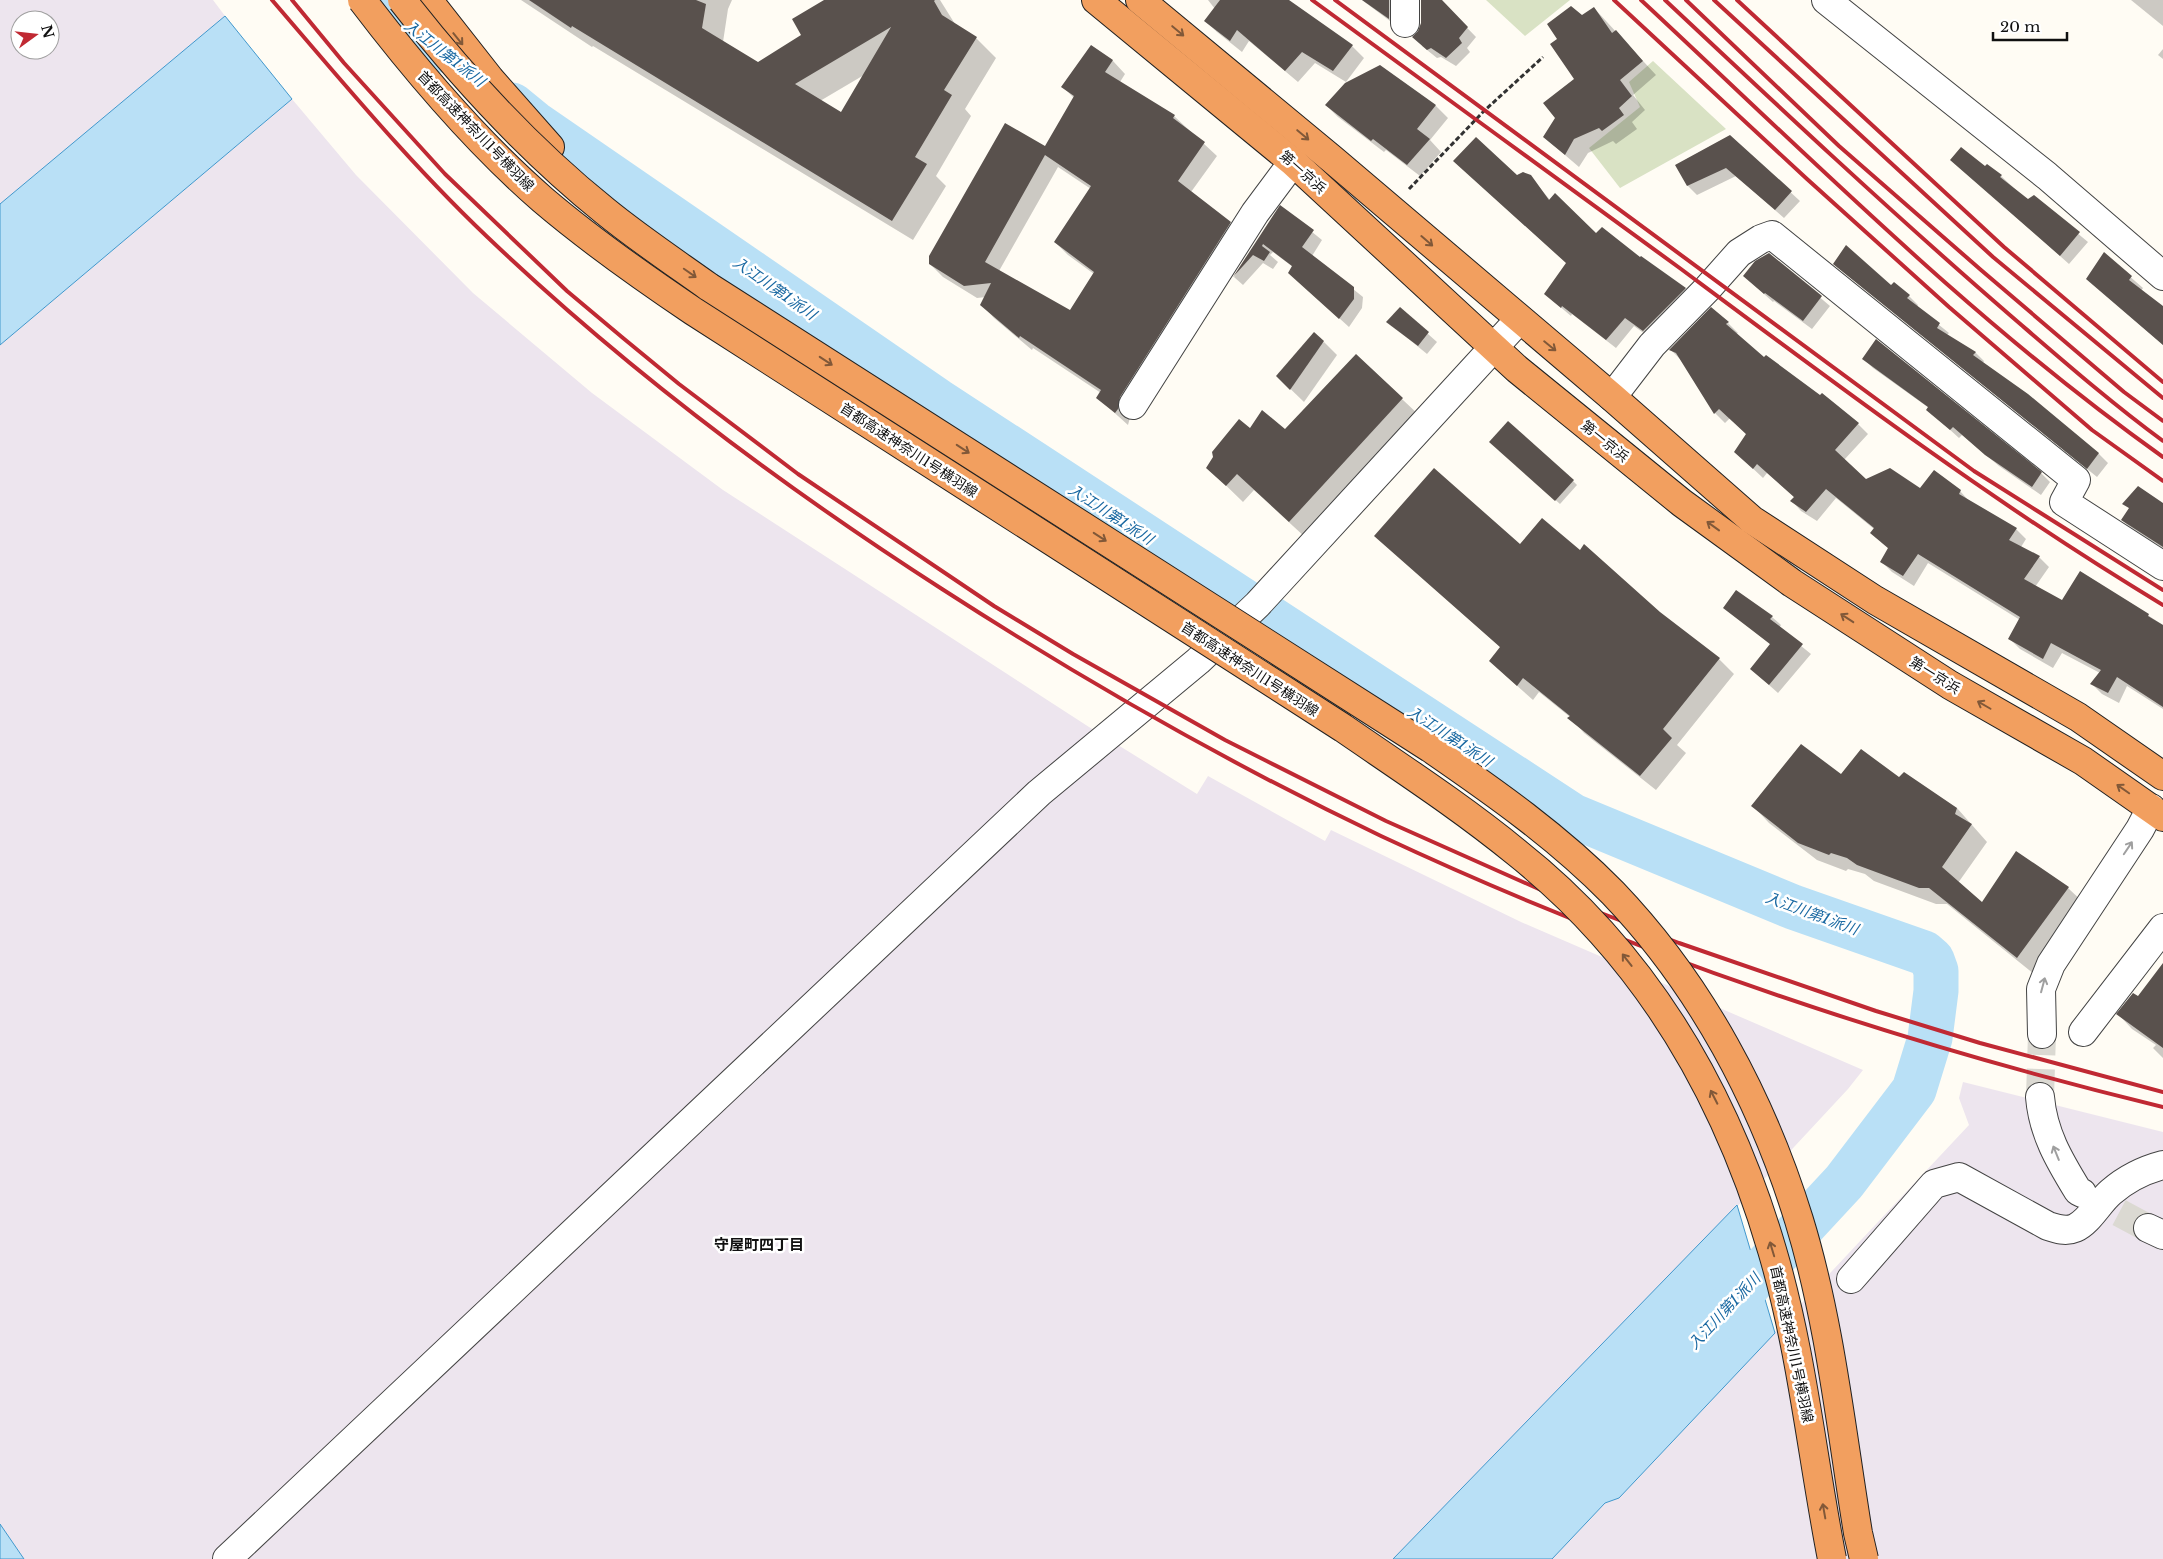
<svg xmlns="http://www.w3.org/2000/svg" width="2163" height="1559" viewBox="0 0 2163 1559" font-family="'Libre Baskerville','Noto Sans JP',serif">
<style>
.industrial{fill:#ede5ee;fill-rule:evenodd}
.cemetery{fill:#d9e2c4}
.water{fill:#b9e0f6;stroke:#4197cc}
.shadow{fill:#0003;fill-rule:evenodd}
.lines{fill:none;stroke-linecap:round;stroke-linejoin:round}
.river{stroke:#b9e0f6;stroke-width:45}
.building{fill:#59514d;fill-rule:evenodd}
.minor-tunnel{stroke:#dbd9d2;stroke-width:28;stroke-dasharray:28 14;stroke-linecap:butt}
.minor-casing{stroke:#434343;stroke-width:30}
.highway-casing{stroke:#212121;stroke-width:30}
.path{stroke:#323232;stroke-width:3;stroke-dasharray:5 2.5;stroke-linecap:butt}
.minor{stroke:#fff;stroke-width:28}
.highway{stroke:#f29f5f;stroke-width:28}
.rail{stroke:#c02933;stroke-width:4}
.highway-bridge-casing{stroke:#212121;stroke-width:30;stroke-linecap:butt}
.highway-bridge{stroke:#f29f5f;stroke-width:28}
.oneway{stroke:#815838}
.oneway2{stroke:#9f9f9f}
.labels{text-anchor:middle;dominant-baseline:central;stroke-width:5;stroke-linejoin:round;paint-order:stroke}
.street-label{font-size:14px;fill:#101010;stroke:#fff}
.water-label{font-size:15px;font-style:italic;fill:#1a69a2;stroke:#fff}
.neighbourhood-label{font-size:15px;font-weight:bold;fill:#101010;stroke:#fff}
</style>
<rect width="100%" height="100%" fill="#fffcf4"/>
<!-- industrial -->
<g class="industrial">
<path d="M 0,0 L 213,0 L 225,16 L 0,204 ZM 20,20 L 50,20 L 50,50 L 20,50 Z"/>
<path d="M 292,99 L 356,175 L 473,293 L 592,393 L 723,490 L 1089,727 L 1197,794 L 1208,776 L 1325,841 L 1331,830 L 1521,922 L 1863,1070 L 1848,1089 L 1768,1175 L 1393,1559 L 24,1559 L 0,1524 L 0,345 Z"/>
<path d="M 1963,1082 L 2163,1132 L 2163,1559 L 1552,1559 L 1605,1503 L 1619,1498 L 1969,1125 L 1959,1098 Z"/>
</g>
<!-- cemetery -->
<g class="cemetery">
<path d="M 1486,0 L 1570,0 L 1525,36 Z"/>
<path d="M 1653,61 L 1726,129 L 1620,188 L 1589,148 L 1640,107 L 1629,82 Z"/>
</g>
<!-- water -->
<g class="water">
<path d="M 225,16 L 292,99 L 0,345 L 0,204 Z"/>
<path d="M 1737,1205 L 1775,1333 L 1619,1498 L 1605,1503 L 1552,1559 L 1393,1559 Z"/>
<path d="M 0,1524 L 24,1559 L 0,1559 Z"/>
</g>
<!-- shadow -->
<g class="shadow">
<path d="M 521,0 L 732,0 L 728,9 L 723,42 L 758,63 L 803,36 L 826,0 L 940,0 L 955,24 L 976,38 L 996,58 L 965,109 L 971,116 L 936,176 L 946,186 L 913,240 L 593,46 L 592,47 ZM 864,75 L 841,114 L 820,101 Z"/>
<path d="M 1208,0 L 1286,0 L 1352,46 L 1364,58 L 1346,82 L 1315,63 L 1298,82 L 1249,41 L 1242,52 L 1217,32 L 1205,21 L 1215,9 Z"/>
<path d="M 1362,0 L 1401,0 L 1398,27 Z"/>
<path d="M 1422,0 L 1440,0 L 1476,37 L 1467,48 L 1470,52 L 1456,66 L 1441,57 L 1437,58 L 1422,46 L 1419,32 L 1422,23 Z"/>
<path d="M 2131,0 L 2163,0 L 2163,26 Z"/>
<path d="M 1594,8 L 1656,75 L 1633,95 L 1645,110 L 1632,122 L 1637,129 L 1616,144 L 1613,141 L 1588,153 L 1579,167 L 1544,137 L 1557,118 L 1575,79 L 1581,17 Z"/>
<path d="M 1092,46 L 1113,61 L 1125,74 L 1120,82 L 1174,116 L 1217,156 L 1191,192 L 1230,223 L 1243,235 L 1132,410 L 1128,425 L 1098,398 L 1101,393 L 1033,348 L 1032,350 L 994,318 L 982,305 L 986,297 L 977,298 L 943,277 L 930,264 L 1046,148 L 1074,98 L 1063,87 ZM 1058,167 L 1091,189 L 1055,242 L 1068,255 L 1094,274 L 1070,311 L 999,271 Z"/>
<path d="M 2163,49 L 2163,59 L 2158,55 Z"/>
<path d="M 1326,105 L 1436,106 L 1448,118 L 1430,140 L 1441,152 L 1420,176 L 1386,150 L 1384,152 L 1338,117 Z"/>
<path d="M 1729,136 L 1800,201 L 1784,218 L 1736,176 L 1697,195 L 1688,186 L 1676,165 Z"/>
<path d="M 1961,168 L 1985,168 L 2001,176 L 2028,201 L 2034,197 L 2088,242 L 2069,264 Z"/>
<path d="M 1530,176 L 1550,200 L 1596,235 L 1641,259 L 1642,258 L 1685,289 L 1694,298 L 1653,340 L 1634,326 L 1616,348 L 1572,314 L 1571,316 L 1545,294 L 1567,263 L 1517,177 Z"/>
<path d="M 1281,207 L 1322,240 L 1312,256 L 1363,297 L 1362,308 L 1349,327 L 1298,281 L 1293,267 L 1273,252 L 1270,255 L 1278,262 L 1273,269 L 1263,263 L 1243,285 L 1234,277 Z"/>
<path d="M 1769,254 L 1830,306 L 1812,329 L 1774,301 L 1773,302 L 1754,285 Z"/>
<path d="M 2104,254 L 2143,288 L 2141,291 L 2163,309 L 2163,345 L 2107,296 Z"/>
<path d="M 1834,264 L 1892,287 L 1894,284 L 1909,296 L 1918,305 L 1917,307 L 1949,333 L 1947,335 L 1975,352 L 1984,361 L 1983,363 L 2028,395 L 2099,454 L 2108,463 L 2097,477 Z"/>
<path d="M 1400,309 L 1437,342 L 1427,354 L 1388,322 Z"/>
<path d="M 1728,323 L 1738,333 L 1736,334 L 1764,359 L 1858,424 L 1868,434 L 1844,460 L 1866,480 L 1920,490 L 1934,472 L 1960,491 L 1970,502 L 2016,529 L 2026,539 L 2021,547 L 2039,557 L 2049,567 L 2035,587 L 2062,601 L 2081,572 L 2163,625 L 2163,709 L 2127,686 L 2119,703 L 2102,694 L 2092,684 L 2100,673 L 2062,653 L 2053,668 L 2020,649 L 2010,639 L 2020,620 L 1928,563 L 1914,586 L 1892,572 L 1882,562 L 1889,549 L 1882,543 L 1874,529 L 1836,498 L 1817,521 L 1801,511 L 1792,501 L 1795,498 L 1767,473 L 1763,478 L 1746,462 L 1747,435 L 1730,418 L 1725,423 L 1715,413 L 1682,361 L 1671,350 Z"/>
<path d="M 1324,342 L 1337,355 L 1304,402 L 1277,376 Z"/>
<path d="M 1356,356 L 1419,415 L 1306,538 L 1254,490 L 1243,502 L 1208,468 L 1285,430 Z"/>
<path d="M 1864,359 L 2041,473 L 2050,482 L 2041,495 L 1999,466 L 1962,435 L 1959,438 L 1937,418 L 1929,408 L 1873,368 Z"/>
<path d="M 1495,446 L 1573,481 L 1577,485 L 1560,504 Z"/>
<path d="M 2124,504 L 2163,504 L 2163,549 L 2131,529 L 2122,520 L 2130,509 Z"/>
<path d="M 1376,536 L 1520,546 L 1580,552 L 1719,659 L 1734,674 L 1677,745 L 1686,753 L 1656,790 L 1584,733 L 1570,717 L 1539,692 L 1533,700 L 1505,675 L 1501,648 Z"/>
<path d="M 1725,608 L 1772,617 L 1781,625 L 1779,628 L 1811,654 L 1778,693 L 1751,669 L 1771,645 Z"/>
<path d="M 1842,776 L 1899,778 L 1957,808 L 1987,842 L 1958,883 L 1982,904 L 2016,853 L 2068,888 L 2085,904 L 2034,974 L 1947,904 L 1936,904 L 1874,881 L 1865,874 L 1848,869 L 1846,871 L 1817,860 L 1769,823 L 1753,806 Z"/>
<path d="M 2163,965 L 2163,1058 L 2153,1048 L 2156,1045 L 2132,1029 L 2118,1014 L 2138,998 Z"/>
</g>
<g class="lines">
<!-- river -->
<g class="river">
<path d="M 379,0 L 442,50"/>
<path d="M 512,105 L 534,123 L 938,401 L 1573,816 L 1793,907 L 1924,953 L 1932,960 L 1936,971 L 1936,991 L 1930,1038 L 1914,1090 L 1844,1182 L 1715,1321"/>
</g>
</g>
<!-- building -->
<g class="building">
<path d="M 529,0 L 696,0 L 706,4 L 702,28 L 758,62 L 801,35 L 792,19 L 824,0 L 935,0 L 934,1 L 942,15 L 977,37 L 944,90 L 952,95 L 915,157 L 927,164 L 892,221 L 572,26 L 571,28 ZM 891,27 L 841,112 L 795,84 Z"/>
<path d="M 1220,0 L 1289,0 L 1353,45 L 1333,71 L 1302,52 L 1285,71 L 1237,30 L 1230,41 L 1204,21 Z"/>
<path d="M 1362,0 L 1389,0 L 1389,19 Z"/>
<path d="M 1421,0 L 1442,0 L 1468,27 L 1459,38 L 1462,43 L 1446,58 L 1431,48 L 1427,50 L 1412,37 L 1418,31 L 1421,23 Z"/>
<path d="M 1571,6 L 1582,15 L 1594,7 L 1612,33 L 1616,30 L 1643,61 L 1620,80 L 1632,96 L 1619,108 L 1624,115 L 1602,131 L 1599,128 L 1574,139 L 1565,155 L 1543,137 L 1555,118 L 1543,103 L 1574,79 L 1550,44 L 1557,39 L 1547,24 Z"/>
<path d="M 1091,45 L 1113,60 L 1105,72 L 1175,115 L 1173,118 L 1205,142 L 1178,181 L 1231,222 L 1120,397 L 1118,409 L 1115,413 L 1096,398 L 1101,390 L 1020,336 L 1019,338 L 980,305 L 991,283 L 964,286 L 929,264 L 929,256 L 1005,123 L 1045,146 L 1074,96 L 1061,87 ZM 1045,155 L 1091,186 L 1054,242 L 1094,272 L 1070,310 L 985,262 Z"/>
<path d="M 1380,65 L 1436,105 L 1417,129 L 1430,139 L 1407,165 L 1373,139 L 1371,141 L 1325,105 L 1345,83 Z"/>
<path d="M 1730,135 L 1792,191 L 1775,210 L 1726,168 L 1687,186 L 1675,165 Z"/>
<path d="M 1476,137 L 1517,175 L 1523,172 L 1531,175 L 1549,200 L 1555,193 L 1596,233 L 1602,227 L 1640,257 L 1641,256 L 1686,288 L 1643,331 L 1625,318 L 1606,340 L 1562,306 L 1561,308 L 1544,294 L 1566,263 L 1453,161 Z"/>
<path d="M 1961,147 L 1985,166 L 1987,164 L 2002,175 L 2000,177 L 2028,199 L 2034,195 L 2080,232 L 2060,256 L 1950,160 Z"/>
<path d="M 1280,205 L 1314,230 L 1302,247 L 1354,287 L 1354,299 L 1339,319 L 1288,273 L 1292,266 L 1263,244 L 1262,246 L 1270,252 L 1264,261 L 1253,255 L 1233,277 Z"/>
<path d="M 1846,245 L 1891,285 L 1894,282 L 1910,295 L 1907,298 L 1940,323 L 1937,328 L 1976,352 L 1973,355 L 2028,394 L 2099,453 L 2087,469 L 1833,264 Z"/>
<path d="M 2104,252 L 2132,276 L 2129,280 L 2163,306 L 2163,345 L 2086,279 Z"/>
<path d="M 1769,253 L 1822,296 L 1803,321 L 1765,293 L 1764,294 L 1743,276 L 1755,261 Z"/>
<path d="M 1400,307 L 1429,332 L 1418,346 L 1386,322 Z"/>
<path d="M 1711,307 L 1729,322 L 1726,324 L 1764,357 L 1766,355 L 1820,395 L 1822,393 L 1859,423 L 1835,450 L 1866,479 L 1890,468 L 1920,488 L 1934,470 L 1961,490 L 1959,494 L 2017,528 L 2009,540 L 2040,556 L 2024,579 L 2062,600 L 2080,571 L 2149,614 L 2148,616 L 2163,625 L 2163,707 L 2117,677 L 2108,693 L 2090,684 L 2101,670 L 2051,643 L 2043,659 L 2008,639 L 2020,617 L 1918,554 L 1903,576 L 1880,562 L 1888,548 L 1870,533 L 1874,528 L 1826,489 L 1806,512 L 1790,501 L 1794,497 L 1757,464 L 1753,469 L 1734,452 L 1746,434 L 1719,409 L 1714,414 L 1676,353 L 1669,350 Z"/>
<path d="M 1314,332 L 1324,341 L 1290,390 L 1276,376 Z"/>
<path d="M 1876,339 L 2042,472 L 2032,487 L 1985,455 L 1953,427 L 1950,430 L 1926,410 L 1928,407 L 1862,359 Z"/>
<path d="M 1356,354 L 1403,398 L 1289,522 L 1237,474 L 1226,486 L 1206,468 L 1213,457 L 1212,452 L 1239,419 L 1250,428 L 1262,410 L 1285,429 Z"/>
<path d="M 1508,421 L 1574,480 L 1555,501 L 1489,442 Z"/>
<path d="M 1434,468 L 1520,544 L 1542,518 L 1580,550 L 1584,544 L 1660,612 L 1720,658 L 1663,729 L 1672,738 L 1640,776 L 1567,718 L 1570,716 L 1523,678 L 1517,686 L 1489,661 L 1500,647 L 1374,536 Z"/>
<path d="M 2138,486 L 2163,503 L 2163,547 L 2121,520 L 2129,508 L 2122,504 Z"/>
<path d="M 1736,590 L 1773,616 L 1770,619 L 1803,644 L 1769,685 L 1750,669 L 1770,644 L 1723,608 Z"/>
<path d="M 1801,744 L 1841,774 L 1861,749 L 1899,777 L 1904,772 L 1957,808 L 1955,814 L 1972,824 L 1942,867 L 1982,902 L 2016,851 L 2069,887 L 2017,958 L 1929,888 L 1919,888 L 1857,865 L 1847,858 L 1831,853 L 1829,855 L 1798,843 L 1751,806 Z"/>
<path d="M 2163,963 L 2163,1048 L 2116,1014 L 2133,993 L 2138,996 Z"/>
</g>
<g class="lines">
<!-- minor-tunnel -->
<g class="minor-tunnel">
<path d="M 2040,1097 L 2042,1034"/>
<path d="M 2082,1193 L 2148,1228"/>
</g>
<defs>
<g id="minor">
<path d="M 1405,0 L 1405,23"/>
<path d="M 1826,0 L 2047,176 L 2163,276"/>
<path d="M 1612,397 L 1652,345 L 1707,289 L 1739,253 L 1761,239 L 1772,235 L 2076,480 L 2064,502 L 2163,566"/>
<path d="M 1133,405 L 1255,213 L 1293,162"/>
<path d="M 2083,1032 L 2163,928"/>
<path d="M 2042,1034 L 2041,989 L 2051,964 L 2140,829 L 2151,808"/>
<path d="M 2040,1097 C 2043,1133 2059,1160 2078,1191 L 2082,1193"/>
<path d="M 2148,1228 L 2163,1235"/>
<path d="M 1851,1279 L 1934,1184 L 1959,1177 L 2048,1226 C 2057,1229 2066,1232 2075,1228 C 2089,1222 2099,1202 2111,1192 C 2126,1179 2144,1170 2163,1165"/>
<path d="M 227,1559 L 1039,793 L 1198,661 L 1258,604 L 1519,320"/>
</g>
<g id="highway">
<path d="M 428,0 L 490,79 L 550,147"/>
<path d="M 1096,0 L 1293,162 L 1517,369 L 1682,503 L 1792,583 L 1950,685 L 2083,761 L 2163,817"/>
<path d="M 1140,0 L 1332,159 L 1612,397 L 1752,520 L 1875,600 L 2078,717 L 2163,776"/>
</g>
</defs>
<!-- minor casing -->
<use href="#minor" class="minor-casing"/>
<!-- highway casing -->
<use href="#highway" class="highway-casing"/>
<!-- path -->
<path class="path" d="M 1409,189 L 1484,111 L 1543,57"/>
<!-- minor -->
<use href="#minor" class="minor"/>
<!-- highway -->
<use href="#highway" class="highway"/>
<!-- rail -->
<g class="rail">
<path d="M 272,0 C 345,85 417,172 499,248 C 635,376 785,488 942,589 C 1083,680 1230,764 1381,836 C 1631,953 1895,1042 2163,1107"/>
<path d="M 292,0 L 344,63 L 445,174 L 567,291 L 623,338 L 679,384 L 798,474 L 994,606 L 1073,654 L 1225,740 L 1386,821 L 1541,890 L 1679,943 L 1876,1011 L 1980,1043 L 2163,1092"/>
<path d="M 1312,0 C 1435,90 1558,179 1681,269 C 1838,386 1995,504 2163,605"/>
<path d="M 1335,0 L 1974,471 L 2163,590"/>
<path d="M 1614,0 L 1807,179 L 1949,307 L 2092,430 L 2163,481"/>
<path d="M 1641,0 C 1810,157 1974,323 2163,457"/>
<path d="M 1665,0 C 1779,107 1893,214 2011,316 C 2061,359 2110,402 2163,441"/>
<path d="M 1686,0 L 1839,146 L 1981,270 L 2124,392 L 2163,421"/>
<path d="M 1714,0 L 1993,257 L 2163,398"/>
<path d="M 1737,0 L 2004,247 L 2163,382"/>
</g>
<defs>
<g id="highway-bridge">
<path d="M 362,0 C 416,71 475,141 543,200 C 590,240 641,276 693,311 L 1343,728 C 1401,768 1461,807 1516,852 C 1646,955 1726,1093 1772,1250 C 1802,1351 1812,1457 1832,1559"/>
<path d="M 402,0 C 462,77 528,149 605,211 C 638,238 674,262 709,287 L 1430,748 C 1494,792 1558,837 1613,893 C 1701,985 1762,1100 1799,1220 C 1830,1321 1841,1429 1858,1533 L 1864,1559"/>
</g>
</defs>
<!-- highway-bridge casing -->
<use href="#highway-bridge" class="highway-bridge-casing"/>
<!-- highway-bridge -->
<use href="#highway-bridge" class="highway-bridge"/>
</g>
<!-- one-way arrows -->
<defs><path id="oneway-shaft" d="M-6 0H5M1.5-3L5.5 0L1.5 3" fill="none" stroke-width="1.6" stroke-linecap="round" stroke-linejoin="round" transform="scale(1.25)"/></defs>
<g class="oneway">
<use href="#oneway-shaft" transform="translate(1178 31) rotate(40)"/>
<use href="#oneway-shaft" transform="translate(458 39) rotate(51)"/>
<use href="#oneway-shaft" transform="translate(1303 135) rotate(40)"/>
<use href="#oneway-shaft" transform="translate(1427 241) rotate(41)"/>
<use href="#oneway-shaft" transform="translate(690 273) rotate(35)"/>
<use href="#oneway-shaft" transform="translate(1550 346) rotate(39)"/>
<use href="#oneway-shaft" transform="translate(826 361) rotate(33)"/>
<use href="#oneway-shaft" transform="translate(963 449) rotate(33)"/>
<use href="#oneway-shaft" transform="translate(1713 526) rotate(-144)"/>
<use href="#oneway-shaft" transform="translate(1100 537) rotate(33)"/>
<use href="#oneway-shaft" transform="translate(1847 618) rotate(-147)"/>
<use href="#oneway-shaft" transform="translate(1984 705) rotate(-150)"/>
<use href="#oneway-shaft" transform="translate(2123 789) rotate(-145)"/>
<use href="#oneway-shaft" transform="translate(1627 960) rotate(-128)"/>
<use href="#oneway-shaft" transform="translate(1714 1097) rotate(-117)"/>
<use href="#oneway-shaft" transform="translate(1772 1249) rotate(-107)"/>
<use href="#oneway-shaft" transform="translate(1824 1511) rotate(-100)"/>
</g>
<g class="oneway2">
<use href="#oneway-shaft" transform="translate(2128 848) rotate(-56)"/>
<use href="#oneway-shaft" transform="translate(2043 985) rotate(-75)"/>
<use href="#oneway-shaft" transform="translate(2056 1153) rotate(-112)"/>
</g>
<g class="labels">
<!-- street labels -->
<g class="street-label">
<text transform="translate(476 131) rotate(46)">首都高速神奈川1号横羽線</text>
<text transform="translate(1303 172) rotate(42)">第一京浜</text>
<text transform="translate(1605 441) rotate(39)">第一京浜</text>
<text transform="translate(909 450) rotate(33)">首都高速神奈川1号横羽線</text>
<text transform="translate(1250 669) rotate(33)">首都高速神奈川1号横羽線</text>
<text transform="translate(1935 675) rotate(32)">第一京浜</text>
<text transform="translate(1792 1344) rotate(78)">首都高速神奈川1号横羽線</text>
</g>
<!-- water labels -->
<g class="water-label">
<text transform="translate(445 53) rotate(38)">入江川第1派川</text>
<text transform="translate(775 288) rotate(35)">入江川第1派川</text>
<text transform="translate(1111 514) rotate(33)">入江川第1派川</text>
<text transform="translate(1450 736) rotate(33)">入江川第1派川</text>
<text transform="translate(1812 913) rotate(20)">入江川第1派川</text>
<text transform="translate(1724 1311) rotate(-47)">入江川第1派川</text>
</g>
<!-- neighbourhood labels -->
<g class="neighbourhood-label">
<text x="759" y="1244">守屋町四丁目</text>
</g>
</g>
<!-- north arrow -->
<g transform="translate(35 35) rotate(75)"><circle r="24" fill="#ffffff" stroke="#9f9f9f"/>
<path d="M0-4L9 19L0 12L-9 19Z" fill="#c02933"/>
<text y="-8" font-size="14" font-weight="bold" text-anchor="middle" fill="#101010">N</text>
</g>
<!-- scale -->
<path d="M1993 32v8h74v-8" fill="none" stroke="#101010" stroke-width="2.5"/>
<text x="2000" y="32" font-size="15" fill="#101010" stroke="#ffffff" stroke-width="4" paint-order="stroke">20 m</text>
</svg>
